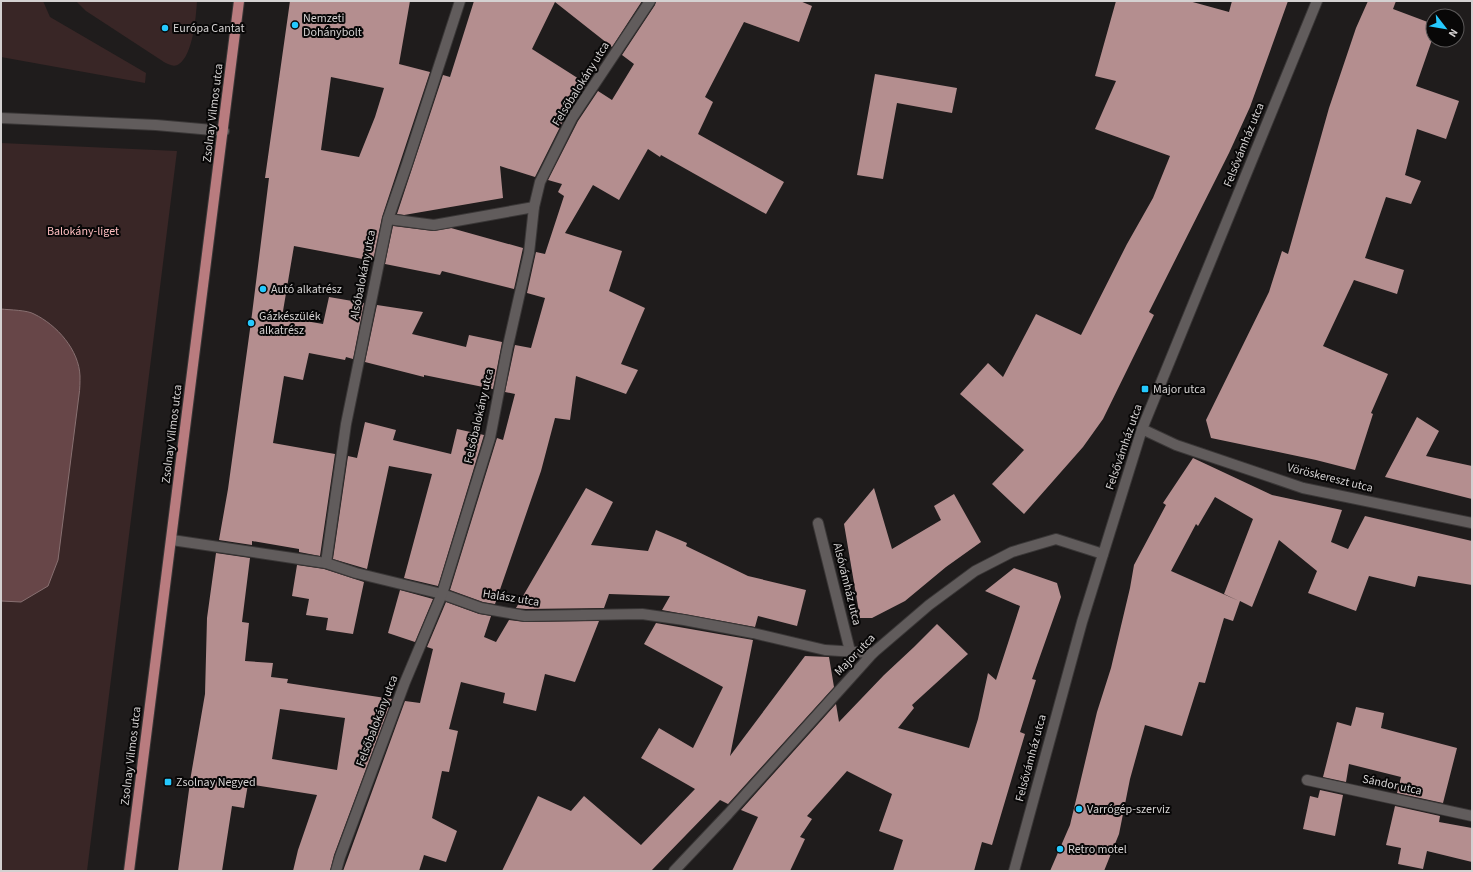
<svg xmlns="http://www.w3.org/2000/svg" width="1473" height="872" viewBox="0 0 1473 872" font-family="'Source Sans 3',sans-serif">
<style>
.green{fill:#392626}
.water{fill:#674648;stroke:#887071}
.building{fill:#b48e8f;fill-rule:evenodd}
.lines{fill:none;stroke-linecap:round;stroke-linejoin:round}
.service-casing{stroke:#3a3737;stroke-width:12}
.minor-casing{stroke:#3a3737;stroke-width:12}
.tertiary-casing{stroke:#3a3737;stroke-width:12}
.primary-casing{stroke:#3a3737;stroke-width:12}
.service{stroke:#615c5c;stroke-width:10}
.minor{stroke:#615c5c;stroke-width:10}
.tertiary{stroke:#615c5c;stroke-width:10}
.primary{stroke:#b97c7f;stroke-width:10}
.poi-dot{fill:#25c9fe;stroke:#080707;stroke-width:1.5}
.labels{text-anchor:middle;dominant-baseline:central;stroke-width:4;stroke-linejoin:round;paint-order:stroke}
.poi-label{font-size:12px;fill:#d4d1d1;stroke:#080707;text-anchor:start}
.street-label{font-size:12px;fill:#d4d1d1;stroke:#080707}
.park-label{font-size:12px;fill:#ffbec0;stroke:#080707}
</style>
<rect width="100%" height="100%" fill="#1f1c1c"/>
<!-- green -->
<g class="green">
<path d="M 1,1 L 43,1 L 50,17 L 146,73 L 145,83 L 1,57 Z"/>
<path d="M 76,1 L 197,1 C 196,17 193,55 179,64 C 174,68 168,64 164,62 L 86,11 Z"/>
<path d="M 1,143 L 177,151 L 87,871 L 1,871 Z"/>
</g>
<!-- water -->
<path class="water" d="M 1,309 C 10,310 27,310 34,314 C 57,325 79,350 80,376 C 80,382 80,389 79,395 L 58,560 L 48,586 L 21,602 L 1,601 Z"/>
<!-- building -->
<g class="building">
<path d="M 290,1 L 410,1 L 399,64 L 430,72 L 382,217 L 373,261 L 294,246 L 282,317 L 323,324 L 329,297 L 364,303 L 353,359 L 346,357 L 345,360 L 309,353 L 303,380 L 284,376 L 273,443 L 335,454 L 320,556 L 299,552 L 299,549 L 252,541 L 252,545 L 219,540 L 228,489 L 251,322 L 269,178 L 265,178 ZM 331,77 L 384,88 L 375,117 L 359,157 L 321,150 Z"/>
<path d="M 474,1 L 642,1 L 612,47 L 555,2 L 532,49 L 587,84 L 566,115 L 535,177 L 500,166 L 503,198 L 404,215 L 397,214 L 443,75 L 450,77 Z"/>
<path d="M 656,1 L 800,1 L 812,6 L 799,42 L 744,22 L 705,97 L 713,102 L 698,134 L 784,182 L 766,214 L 661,155 L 660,157 L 648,149 L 619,200 L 593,185 L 565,233 L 622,251 L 609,291 L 645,308 L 621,364 L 638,370 L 626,394 L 576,376 L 570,420 L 555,418 L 541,471 L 495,604 L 483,602 L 450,590 L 497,438 L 503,440 L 515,394 L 505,392 L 515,345 L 531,348 L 545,298 L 527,293 L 536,252 L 545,254 L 564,196 L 558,192 L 562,184 L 548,180 L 578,121 L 598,91 L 612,100 L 634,64 L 622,55 L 655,5 Z"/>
<path d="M 1116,1 L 1189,1 L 1229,12 L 1232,1 L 1288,1 L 1250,107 L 1229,153 L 1149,312 L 1154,315 L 1103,419 L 1083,447 L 1024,514 L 992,484 L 1024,450 L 960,394 L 988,363 L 1003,377 L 1036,314 L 1081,335 L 1127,244 L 1153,198 L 1170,156 L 1095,129 L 1116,81 L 1095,76 Z"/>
<path d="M 1368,1 L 1396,1 L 1393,9 L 1433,24 L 1433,37 L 1416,86 L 1459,101 L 1446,139 L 1417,129 L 1405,175 L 1421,181 L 1411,204 L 1386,197 L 1365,258 L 1404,270 L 1397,294 L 1354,280 L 1323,346 L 1388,374 L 1371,413 L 1373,414 L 1355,470 L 1316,460 L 1211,438 L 1206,420 L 1269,292 L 1282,251 L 1288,254 L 1329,108 L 1356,28 Z"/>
<path d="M 875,74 L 957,88 L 952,113 L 897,103 L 883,179 L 857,175 Z"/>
<path d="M 393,226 L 433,231 L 451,228 L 523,248 L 514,289 L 442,271 L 440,275 L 385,264 Z"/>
<path d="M 377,305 L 423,312 L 412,334 L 466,347 L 469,335 L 502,342 L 493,389 L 424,375 L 424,377 L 365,362 Z"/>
<path d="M 1417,417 L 1439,431 L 1426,456 L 1472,466 L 1472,499 L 1385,477 Z"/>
<path d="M 365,422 L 396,430 L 393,440 L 451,454 L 457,429 L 484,435 L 438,586 L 404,578 L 432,474 L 389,466 L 367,569 L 333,559 L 348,456 L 357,458 Z"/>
<path d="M 1193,458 L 1272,495 L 1342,510 L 1331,542 L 1348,549 L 1365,516 L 1472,541 L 1472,585 L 1418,576 L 1415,587 L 1369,576 L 1356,611 L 1308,593 L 1317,571 L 1279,540 L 1252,607 L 1240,601 L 1233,621 L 1224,618 L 1205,683 L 1199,682 L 1182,736 L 1145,725 L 1130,779 L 1119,834 L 1104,871 L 1050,871 L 1070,825 L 1097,712 L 1111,668 L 1130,588 L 1134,565 L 1166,505 L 1163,503 ZM 1215,497 L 1253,519 L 1224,594 L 1239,601 L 1171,571 L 1196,524 L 1198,526 Z"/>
<path d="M 586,488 L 613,502 L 591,545 L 648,551 L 656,530 L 687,543 L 686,546 L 748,576 L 806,590 L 797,626 L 758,616 L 755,627 L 662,610 L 670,596 L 609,594 L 604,608 L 526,609 L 516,608 Z"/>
<path d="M 874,488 L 892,549 L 941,520 L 934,506 L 954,494 L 981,542 L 946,567 L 905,601 L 872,618 L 860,618 L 844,524 Z"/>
<path d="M 216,553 L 250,558 L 242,622 L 249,623 L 245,661 L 273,663 L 271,677 L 288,679 L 287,683 L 392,699 L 334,855 L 330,871 L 293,871 L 298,850 L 317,795 L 248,784 L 244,808 L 232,806 L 222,871 L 178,871 L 191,775 L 205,694 L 207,618 ZM 280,709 L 345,718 L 337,770 L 272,759 Z"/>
<path d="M 297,565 L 324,569 L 364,582 L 353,634 L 326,630 L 328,618 L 306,615 L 309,599 L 292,596 Z"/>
<path d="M 1014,568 L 1057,583 L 1061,597 L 1032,679 L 1036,680 L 1020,732 L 1025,734 L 992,845 L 982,842 L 974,871 L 893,871 L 903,840 L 879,831 L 892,794 L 847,771 L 807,816 L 812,819 L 800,837 L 805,839 L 790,871 L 732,871 L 758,817 L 741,810 L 836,704 L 839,722 L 884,675 L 914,647 L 937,624 L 968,654 L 912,705 L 914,708 L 898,728 L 969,748 L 978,719 L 988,673 L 996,680 L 1020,606 L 985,591 Z"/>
<path d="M 400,590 L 433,599 L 415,642 L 388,633 Z"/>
<path d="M 446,602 L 479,614 L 491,616 L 484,637 L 496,642 L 509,620 L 525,622 L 599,621 L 575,682 L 545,674 L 536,711 L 503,703 L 505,693 L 461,682 L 449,729 L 458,731 L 449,772 L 442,771 L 432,818 L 457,831 L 446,862 L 424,855 L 419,871 L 343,871 L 405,701 L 420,703 L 433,649 L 427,647 Z"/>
<path d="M 656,623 L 753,640 L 730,756 L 805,656 L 829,657 L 834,687 L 728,804 L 720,800 L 651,871 L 502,871 L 538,796 L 571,811 L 584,796 L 641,845 L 695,789 L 641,758 L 659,728 L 693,748 L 723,687 L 644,644 Z"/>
<path d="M 1356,707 L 1384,713 L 1381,728 L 1457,748 L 1443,803 L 1397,793 L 1401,777 L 1349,764 L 1346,782 L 1323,777 L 1337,722 L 1351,726 Z"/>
<path d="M 1320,790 L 1343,795 L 1335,836 L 1303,829 L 1310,796 L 1318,798 Z"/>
<path d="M 1395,806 L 1440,816 L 1439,822 L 1472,828 L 1472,862 L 1427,851 L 1423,869 L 1398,864 L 1401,848 L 1386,845 Z"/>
</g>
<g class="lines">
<defs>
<path id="service" d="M 1,118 L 156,125 L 224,131"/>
<g id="minor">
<path d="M 388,219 L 434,225 L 534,207"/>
<path d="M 1142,429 L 1176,445 L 1303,488 L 1472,523"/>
<path d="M 818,523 L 850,651"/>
<path d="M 172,540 L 326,563 L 356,573 L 442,594 L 481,608 L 525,616 L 642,614 L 684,620 L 753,633 L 825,650 L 873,653"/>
<path d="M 326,563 L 346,424 L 388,219 L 407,164 L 460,1"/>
<path d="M 1307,780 L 1472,816"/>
<path d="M 336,871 L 340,857 L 405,682 L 442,594 L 490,438 L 507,350 L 529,253 L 534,207 L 540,182 L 572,118 L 650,1"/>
<path d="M 674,871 L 728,814 L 873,653 L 929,605 L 975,571 L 1012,552 L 1056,539 L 1103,554"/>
</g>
<path id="tertiary" d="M 1014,871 L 1082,622 L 1142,429 L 1317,1"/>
<path id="primary" d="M 129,871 L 239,1"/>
</defs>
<!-- service casing -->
<use href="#service" class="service-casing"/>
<!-- minor casing -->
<use href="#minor" class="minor-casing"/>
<!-- tertiary casing -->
<use href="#tertiary" class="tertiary-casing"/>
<!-- primary casing -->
<use href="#primary" class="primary-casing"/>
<!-- service -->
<use href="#service" class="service"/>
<!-- minor -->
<use href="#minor" class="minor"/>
<!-- tertiary -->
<use href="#tertiary" class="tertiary"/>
<!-- primary -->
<use href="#primary" class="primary"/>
</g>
<!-- markers -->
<g class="poi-dot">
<circle cx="295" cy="25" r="4"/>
<circle cx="165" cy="28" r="4"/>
<circle cx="263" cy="289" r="4"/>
<circle cx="251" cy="323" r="4"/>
<rect x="1141" y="385" width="8" height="8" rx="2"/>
<rect x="164" y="778" width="8" height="8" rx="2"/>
<circle cx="1079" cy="809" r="4"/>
<circle cx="1060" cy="849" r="4"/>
</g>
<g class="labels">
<!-- poi labels -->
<g class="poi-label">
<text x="303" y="18">Nemzeti<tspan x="303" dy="14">Dohánybolt</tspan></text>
<text x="173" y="28">Európa Cantat</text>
<text x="271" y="289">Autó alkatrész</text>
<text x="259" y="316">Gázkészülék<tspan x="259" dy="14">alkatrész</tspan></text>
<text x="1153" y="389">Major utca</text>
<text x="176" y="782">Zsolnay Negyed</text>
<text x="1087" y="809">Varrógép-szerviz</text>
<text x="1068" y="849">Retro motel</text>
</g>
<!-- street labels -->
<g class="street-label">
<text transform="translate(581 84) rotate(-58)">Felsőbalokány utca</text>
<text transform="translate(213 113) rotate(-83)">Zsolnay Vilmos utca</text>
<text transform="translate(1244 145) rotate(-68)">Felsővámház utca</text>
<text transform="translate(363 275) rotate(-79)">Alsóbalokány utca</text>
<text transform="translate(479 416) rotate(-77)">Felsőbalokány utca</text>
<text transform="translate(172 434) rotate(-83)">Zsolnay Vilmos utca</text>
<text transform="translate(1124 447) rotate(-71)">Felsővámház utca</text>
<text transform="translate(1330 478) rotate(14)">Vöröskereszt utca</text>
<text transform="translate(847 584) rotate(76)">Alsóvámház utca</text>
<text transform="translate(511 598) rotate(9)">Halász utca</text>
<text transform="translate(855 655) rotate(-46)">Major utca</text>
<text transform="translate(377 721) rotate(-69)">Felsőbalokány utca</text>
<text transform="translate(131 756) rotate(-83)">Zsolnay Vilmos utca</text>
<text transform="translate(1031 758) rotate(-75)">Felsővámház utca</text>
<text transform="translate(1392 785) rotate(12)">Sándor utca</text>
</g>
<!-- park labels -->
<g class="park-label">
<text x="83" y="231">Balokány-liget</text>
</g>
</g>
<!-- border -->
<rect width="1473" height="872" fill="none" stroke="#d4d1d1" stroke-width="4"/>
<!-- north arrow -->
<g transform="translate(1445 28) rotate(121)"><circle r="19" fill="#080707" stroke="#5a5858"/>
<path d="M0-3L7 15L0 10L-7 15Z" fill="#25c9fe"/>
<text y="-6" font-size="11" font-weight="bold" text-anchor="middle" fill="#d4d1d1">N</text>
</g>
</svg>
